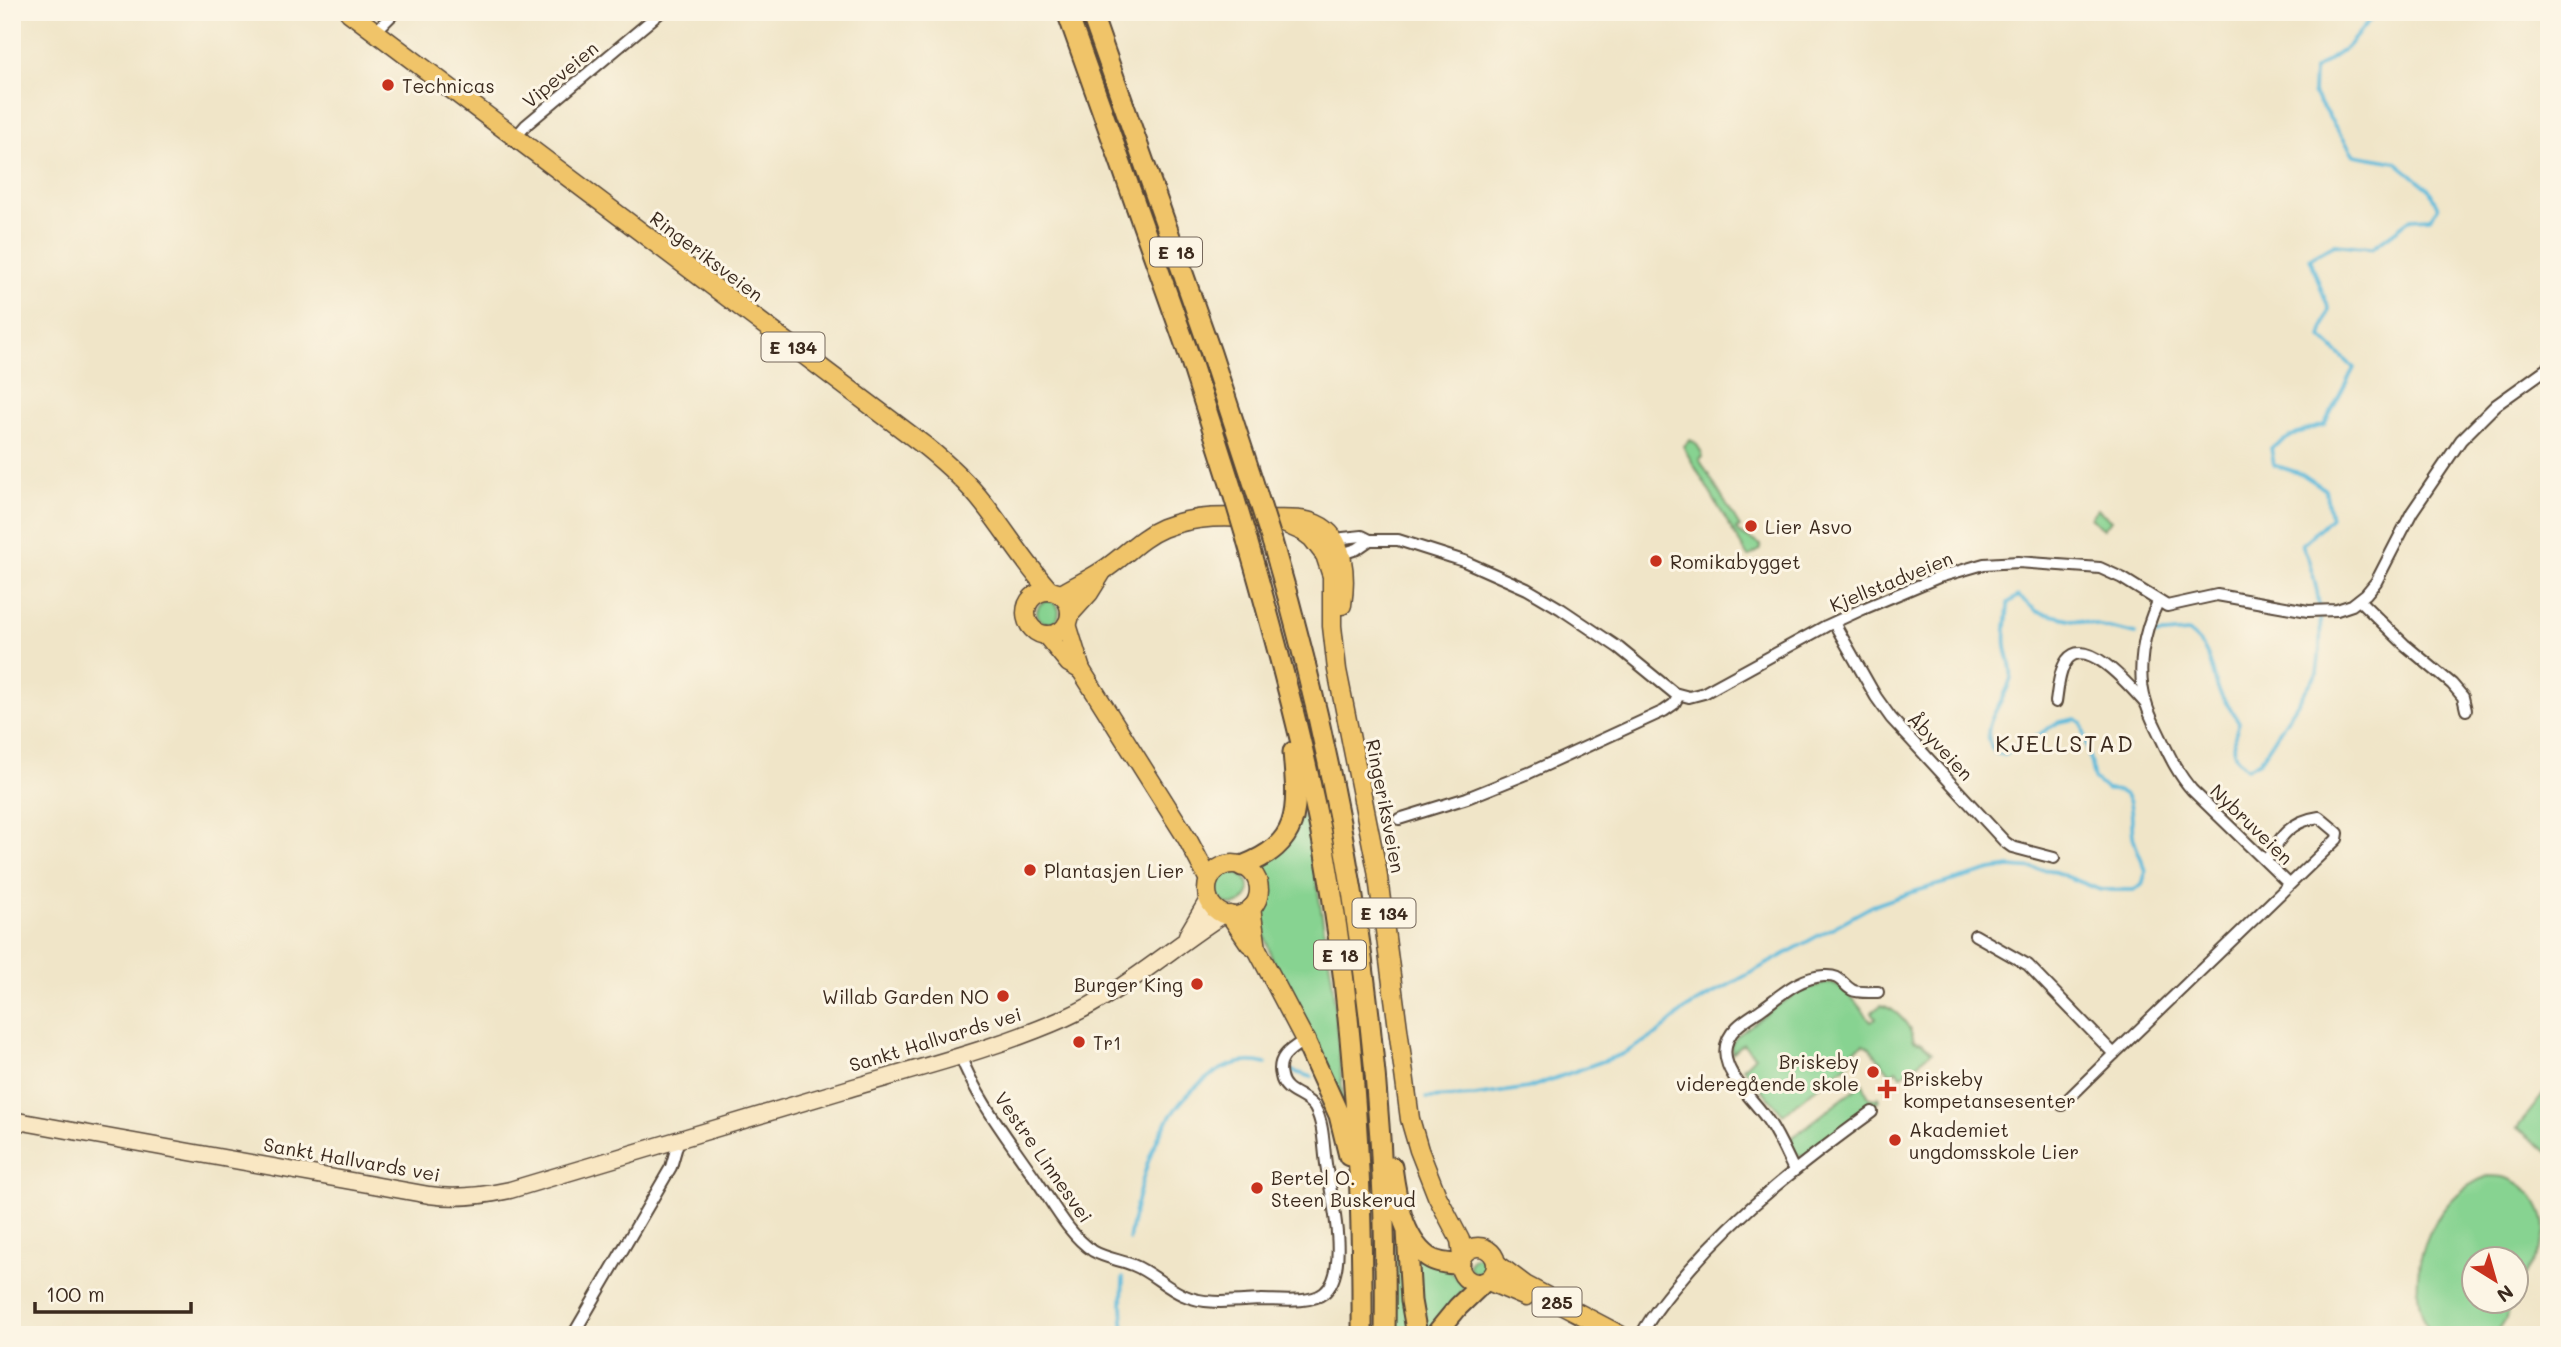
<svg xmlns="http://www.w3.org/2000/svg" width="2561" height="1347" viewBox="0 0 2561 1347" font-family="Mali,sans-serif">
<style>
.green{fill:#87d391;stroke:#617e58;stroke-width:2}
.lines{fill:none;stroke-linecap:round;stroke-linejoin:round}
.stream{stroke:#5cbadb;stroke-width:3.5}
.minor-casing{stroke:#564638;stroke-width:14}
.secondary-casing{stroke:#564638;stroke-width:19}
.primary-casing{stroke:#564638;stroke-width:21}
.trunk-casing{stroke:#564638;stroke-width:21}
.motorway-casing{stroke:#564638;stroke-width:23}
.minor{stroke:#fff;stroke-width:10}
.secondary{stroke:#f9e7c3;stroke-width:16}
.primary{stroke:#f0c469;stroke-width:18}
.trunk{stroke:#f0c469;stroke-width:18}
.motorway{stroke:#f0c469;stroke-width:19}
.motorway-bridge-casing{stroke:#564638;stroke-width:23;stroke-linecap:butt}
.motorway-bridge{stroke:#f0c469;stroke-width:19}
.poi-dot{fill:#c8321e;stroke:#fcf5e5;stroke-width:2.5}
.labels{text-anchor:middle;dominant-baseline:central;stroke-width:6;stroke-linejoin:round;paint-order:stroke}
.shield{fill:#fcf5e5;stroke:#75675a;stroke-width:2}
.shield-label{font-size:18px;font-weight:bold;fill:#3b2a1e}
.street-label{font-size:19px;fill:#3b2a1e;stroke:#fcf5e5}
.poi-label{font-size:19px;fill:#3b2a1e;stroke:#fcf5e5;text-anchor:start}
.quarter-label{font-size:23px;letter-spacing:2px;fill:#3b2a1e;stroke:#fcf5e5}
</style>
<rect width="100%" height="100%" fill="#fcf5e5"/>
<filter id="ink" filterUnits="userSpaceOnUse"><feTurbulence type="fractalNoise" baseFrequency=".0143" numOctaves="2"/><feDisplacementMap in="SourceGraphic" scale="14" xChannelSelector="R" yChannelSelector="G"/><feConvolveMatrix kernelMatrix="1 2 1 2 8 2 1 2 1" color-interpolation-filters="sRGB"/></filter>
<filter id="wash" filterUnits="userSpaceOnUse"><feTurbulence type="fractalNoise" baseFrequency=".00686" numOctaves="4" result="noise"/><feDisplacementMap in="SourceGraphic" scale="28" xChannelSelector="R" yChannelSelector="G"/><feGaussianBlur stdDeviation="1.57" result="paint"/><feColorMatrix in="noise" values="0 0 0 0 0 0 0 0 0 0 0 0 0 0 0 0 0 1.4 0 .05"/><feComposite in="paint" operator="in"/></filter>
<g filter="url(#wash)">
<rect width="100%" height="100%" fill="#f0e5c8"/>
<!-- green -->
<g class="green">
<path d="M 1690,440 C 1697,443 1701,450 1703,457 L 1699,459 L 1740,527 L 1736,529 L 1739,533 L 1761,545 L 1760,550 L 1748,557 L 1685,450 L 1684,446 Z"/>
<path d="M 2097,509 L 2111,520 L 2104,529 L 2090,518 Z"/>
<circle cx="1048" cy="612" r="11"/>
<path d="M 1306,816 L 1332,978 L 1344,1107 L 1271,956 L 1259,917 L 1265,892 L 1264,878 L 1260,870 L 1262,866 L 1298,817 Z"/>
<circle cx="1233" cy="889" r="16"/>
<path d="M 1833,983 L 1845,989 L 1871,1021 L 1876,1018 L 1872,1012 L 1881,1005 C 1896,1009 1911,1025 1914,1041 L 1922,1043 L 1932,1052 L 1901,1076 L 1896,1070 L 1891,1074 L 1870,1048 L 1863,1044 L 1846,1056 L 1850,1062 L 1783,1114 L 1743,1068 L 1755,1056 L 1743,1044 L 1732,1053 L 1731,1045 L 1737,1036 C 1766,1015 1796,985 1833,983 Z"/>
<path d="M 1863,1083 L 1869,1098 L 1876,1099 L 1878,1097 L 1880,1100 L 1808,1156 L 1799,1156 L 1793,1152 L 1790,1144 L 1793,1137 Z"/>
<path d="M 2549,1087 L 2549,1153 L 2517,1128 Z"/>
<path d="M 2488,1176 C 2495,1176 2503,1176 2510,1179 C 2531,1187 2551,1217 2543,1241 C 2538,1258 2525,1273 2516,1288 L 2516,1260 L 2474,1260 L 2474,1302 L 2510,1302 L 2506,1319 L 2495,1335 L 2432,1335 C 2397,1283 2430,1196 2488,1176 Z"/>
<path d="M 1396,1215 L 1413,1335 L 1396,1335 L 1394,1216 Z"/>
<path d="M 1414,1252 L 1452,1273 L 1465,1287 L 1434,1328 L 1422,1335 Z"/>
<circle cx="1477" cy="1265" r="8"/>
</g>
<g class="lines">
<!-- stream -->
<g class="stream">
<path d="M 2153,635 L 2188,632 C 2211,649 2210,666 2218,689 C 2223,701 2233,711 2239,722 C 2233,744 2227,752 2247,768 L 2260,761 L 2317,673 C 2324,627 2321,587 2302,544 L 2331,518 L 2325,489 L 2302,474 L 2274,465 L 2271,448 L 2297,433 L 2324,425 L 2354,368 L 2321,337 L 2329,310 L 2310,258 L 2335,244 L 2372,248 L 2411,219 L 2430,218 L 2438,208 L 2429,189 L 2396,162 L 2354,155 L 2313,93 L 2314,70 L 2347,47 L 2377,12"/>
<path d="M 1292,1071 L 1312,1077"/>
<path d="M 1426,1098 L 1475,1096 L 1528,1088 L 1623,1054 L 1657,1034 L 1687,1008 L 1872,906 L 1916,891 L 1991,870 L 2010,867 L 2050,870 L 2101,890 L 2134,890 L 2142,885 L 2146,871 C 2143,861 2137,851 2134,840 C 2128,821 2141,788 2107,790 L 2094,779 L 2082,723 L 2076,719 L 2059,722 L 2005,755 L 1995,753 C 1975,726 2005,704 2011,678 C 2013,667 2007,657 2006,646 C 2004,633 2008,617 2008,603 L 2018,596 L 2038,612 L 2136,634"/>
<path d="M 1129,1240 C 1140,1179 1155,1113 1210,1076 C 1227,1064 1245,1058 1266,1064"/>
<path d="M 1123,1278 L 1122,1305 L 1124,1335"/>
</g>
</g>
</g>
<g filter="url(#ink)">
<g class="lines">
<defs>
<g id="minor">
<path d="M 375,32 L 395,12"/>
<path d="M 515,138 L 526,125 L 661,12"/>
<path d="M 1332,544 L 1343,538 L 1362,536 L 1370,540 L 1398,540 L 1464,561 L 1527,589 L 1561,609 L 1619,648 L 1674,693 L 1689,697 L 1704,693 L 1826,626 L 1863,609 L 1939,577 L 1984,564 L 2018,562 L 2100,568 L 2122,578 L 2167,606 L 2217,595 L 2308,611 L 2337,610 L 2352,605 L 2366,594 L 2376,582 L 2412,512 L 2461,440 L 2496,405 L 2549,367"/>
<path d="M 1338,555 L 1357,549 L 1370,540"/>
<path d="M 2359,600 L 2405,645 L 2452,684 L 2463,697 L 2466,710"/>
<path d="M 2158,602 C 2143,632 2136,671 2146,703 C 2149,715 2156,727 2161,738 C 2170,757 2178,774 2192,790 L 2289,884"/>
<path d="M 1834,623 L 1876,697 L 1891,718 L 2005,842 L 2012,847 L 2054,858"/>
<path d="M 2056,702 C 2058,689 2059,671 2067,660 C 2087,634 2133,690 2145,703"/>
<path d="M 1399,819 L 1467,798 L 1529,773 L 1664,711 L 1674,704 L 1679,695"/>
<path d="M 1975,935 L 2028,965 L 2114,1054 L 2337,839 L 2338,833 L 2319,817 C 2290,821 2280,837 2266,861"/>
<path d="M 960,1055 C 977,1100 1010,1141 1037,1181 C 1053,1204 1069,1235 1093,1251 C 1105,1258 1120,1260 1133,1265 C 1151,1272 1165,1287 1183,1295 C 1206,1306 1237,1301 1262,1300 C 1279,1300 1310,1304 1324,1293 C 1350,1272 1332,1198 1327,1170 C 1323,1150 1325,1126 1315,1108 C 1306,1094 1284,1094 1281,1076 C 1276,1057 1291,1049 1305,1040"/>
<path d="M 2062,1105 L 2114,1054"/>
<path d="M 1794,1170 C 1786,1154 1779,1137 1769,1122 C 1752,1095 1703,1060 1737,1027 C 1745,1019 1755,1014 1763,1008 C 1782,994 1800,977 1824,976 C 1842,975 1840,983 1852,990 C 1857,993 1871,992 1878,992"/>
<path d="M 573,1335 L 671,1167 L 679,1139"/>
<path d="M 1641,1335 C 1654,1311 1672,1290 1689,1270 C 1743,1208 1806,1160 1872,1112"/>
</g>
<g id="secondary">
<path d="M 1187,935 L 1209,898"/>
<path d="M 12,1120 L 429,1195 C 457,1199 482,1196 510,1190 C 621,1157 733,1123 844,1090 C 918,1068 995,1049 1065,1018 C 1123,992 1171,948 1224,914"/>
</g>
<g id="primary">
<path d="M 1497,1264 L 1525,1285 L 1620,1335"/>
<path d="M 1488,1281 L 1526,1297"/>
</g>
<g id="trunk">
<path d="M 349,12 L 925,446 C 946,463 967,482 984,504 C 1007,533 1025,564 1050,591"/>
<path d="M 1277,520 L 1304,532 L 1312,538 L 1325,555 L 1332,576 L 1332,626 L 1337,670 L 1377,870 L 1410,1119 L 1419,1150 L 1437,1196 L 1460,1240 L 1462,1256"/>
<circle cx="1048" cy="613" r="22"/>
<path d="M 1060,595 C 1074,586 1089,580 1102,571 C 1123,558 1139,538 1163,528 C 1196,515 1228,516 1263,519 C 1280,520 1300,517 1316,524 C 1346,537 1346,578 1342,605"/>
<path d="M 1070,614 L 1089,593 L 1102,572"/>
<path d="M 1067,624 L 1081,670 L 1188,840 L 1209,880"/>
<path d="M 1046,635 L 1069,663 L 1081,670"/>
<circle cx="1233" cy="890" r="26"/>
<path d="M 1251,908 L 1257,949 L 1305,1040"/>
<path d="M 1230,915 L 1249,943 L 1257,949"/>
<circle cx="1478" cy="1265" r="18"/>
</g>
<g id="motorway">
<path d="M 1067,12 L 1189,355 L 1232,490"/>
<path d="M 1091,12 L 1211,353 L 1257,494"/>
<path d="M 1247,540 C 1277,644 1305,748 1325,854 C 1354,1013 1363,1174 1362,1335"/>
<path d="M 1272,541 C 1348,799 1389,1065 1385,1335"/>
<path d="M 1242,866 C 1302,843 1298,810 1293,752"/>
<path d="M 1305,1040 L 1339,1115 L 1349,1156"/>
<path d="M 1392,1167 C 1396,1196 1402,1238 1428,1257 C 1437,1263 1449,1264 1460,1264"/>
<path d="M 1407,1231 L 1411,1301 L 1417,1335"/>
<path d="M 1435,1335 L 1458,1307 L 1483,1283"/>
</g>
</defs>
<!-- minor casing -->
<use href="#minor" class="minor-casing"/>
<!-- secondary casing -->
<use href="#secondary" class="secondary-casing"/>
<!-- primary casing -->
<use href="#primary" class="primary-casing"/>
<!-- trunk casing -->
<use href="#trunk" class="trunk-casing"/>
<!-- motorway casing -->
<use href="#motorway" class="motorway-casing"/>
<!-- minor -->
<use href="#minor" class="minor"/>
<!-- secondary -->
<use href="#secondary" class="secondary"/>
<!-- primary -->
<use href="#primary" class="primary"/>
<!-- trunk -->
<use href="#trunk" class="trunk"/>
<!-- motorway -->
<use href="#motorway" class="motorway"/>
<defs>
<g id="motorway-bridge">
<path d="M 1232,490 L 1247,540"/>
<path d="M 1257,494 L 1272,541"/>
</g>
</defs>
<!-- motorway-bridge casing -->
<use href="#motorway-bridge" class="motorway-bridge-casing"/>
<!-- motorway-bridge -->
<use href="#motorway-bridge" class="motorway-bridge"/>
</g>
</g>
<!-- markers -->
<g class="poi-dot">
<circle cx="388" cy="85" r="7"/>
<circle cx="1751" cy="526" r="7"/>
<circle cx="1656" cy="561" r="7"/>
<circle cx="1030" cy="870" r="7"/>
<circle cx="1197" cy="984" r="7"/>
<circle cx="1003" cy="996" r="7"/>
<circle cx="1079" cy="1042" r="7"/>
<circle cx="1873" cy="1072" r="7"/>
<path d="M1883.5 1078.5h7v7h7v7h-7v7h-7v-7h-7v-7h7z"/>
<circle cx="1895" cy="1140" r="7"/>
<circle cx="1257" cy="1188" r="7"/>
</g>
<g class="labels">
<!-- shield labels -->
<g class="shield">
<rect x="1150" y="237.5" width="52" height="29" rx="5"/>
<rect x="761.5" y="332.5" width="63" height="29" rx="5"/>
<rect x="1352.5" y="898.5" width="63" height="29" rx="5"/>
<rect x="1314" y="940.5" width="52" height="29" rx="5"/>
<rect x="1532.5" y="1287.5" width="49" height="29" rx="5"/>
</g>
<g class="shield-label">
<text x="1176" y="252">E 18</text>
<text x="793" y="347">E 134</text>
<text x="1384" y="913">E 134</text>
<text x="1340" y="955">E 18</text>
<text x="1557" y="1302">285</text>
</g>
<!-- street labels -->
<g class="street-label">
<text transform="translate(560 74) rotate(-40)">Vipeveien</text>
<text transform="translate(707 256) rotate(37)">Ringeriksveien</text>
<text transform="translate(1891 581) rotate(-22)">Kjellstadveien</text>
<text transform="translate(1941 746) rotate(47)">Åbyveien</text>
<text transform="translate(1386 806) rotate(79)">Ringeriksveien</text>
<text transform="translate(2252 824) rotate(44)">Nybruveien</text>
<text transform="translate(935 1039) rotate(-17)">Sankt Hallvards vei</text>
<text transform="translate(1044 1157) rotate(55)">Vestre Linnesvei</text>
<text transform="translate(352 1159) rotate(10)">Sankt Hallvards vei</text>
</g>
<!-- poi labels -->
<g class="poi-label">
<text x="402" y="85">Technicas</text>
<text x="1765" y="526">Lier Asvo</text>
<text x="1670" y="561">Romikabygget</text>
<text x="1044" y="870">Plantasjen Lier</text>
<text x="1183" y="984" text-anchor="end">Burger King</text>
<text x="989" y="996" text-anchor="end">Willab Garden NO</text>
<text x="1093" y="1042">Tr1</text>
<text x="1859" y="1061" text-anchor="end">Briskeby<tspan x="1859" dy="22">videregående skole</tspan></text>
<text x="1903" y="1078">Briskeby<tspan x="1903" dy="22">kompetansesenter</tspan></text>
<text x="1909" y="1129">Akademiet<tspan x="1909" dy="22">ungdomsskole Lier</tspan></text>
<text x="1271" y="1177">Bertel O.<tspan x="1271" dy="22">Steen Buskerud</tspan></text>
</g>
<!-- quarter labels -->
<g class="quarter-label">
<text x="2065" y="743">KJELLSTAD</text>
</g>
</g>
<!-- margin -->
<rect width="2561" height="1347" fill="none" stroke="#fcf5e5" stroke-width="42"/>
<!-- north arrow -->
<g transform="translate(2495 1280) rotate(143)"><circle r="33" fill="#fcf5e5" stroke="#afa495" stroke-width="2"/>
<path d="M0-5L12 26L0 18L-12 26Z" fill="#c8321e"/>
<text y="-10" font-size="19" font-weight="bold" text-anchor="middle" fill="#3b2a1e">N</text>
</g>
<!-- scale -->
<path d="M35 1302v10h156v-10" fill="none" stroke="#3b2a1e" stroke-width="3.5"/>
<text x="46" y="1302" font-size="21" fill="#3b2a1e" stroke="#fcf5e5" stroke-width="5" paint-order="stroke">100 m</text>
</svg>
